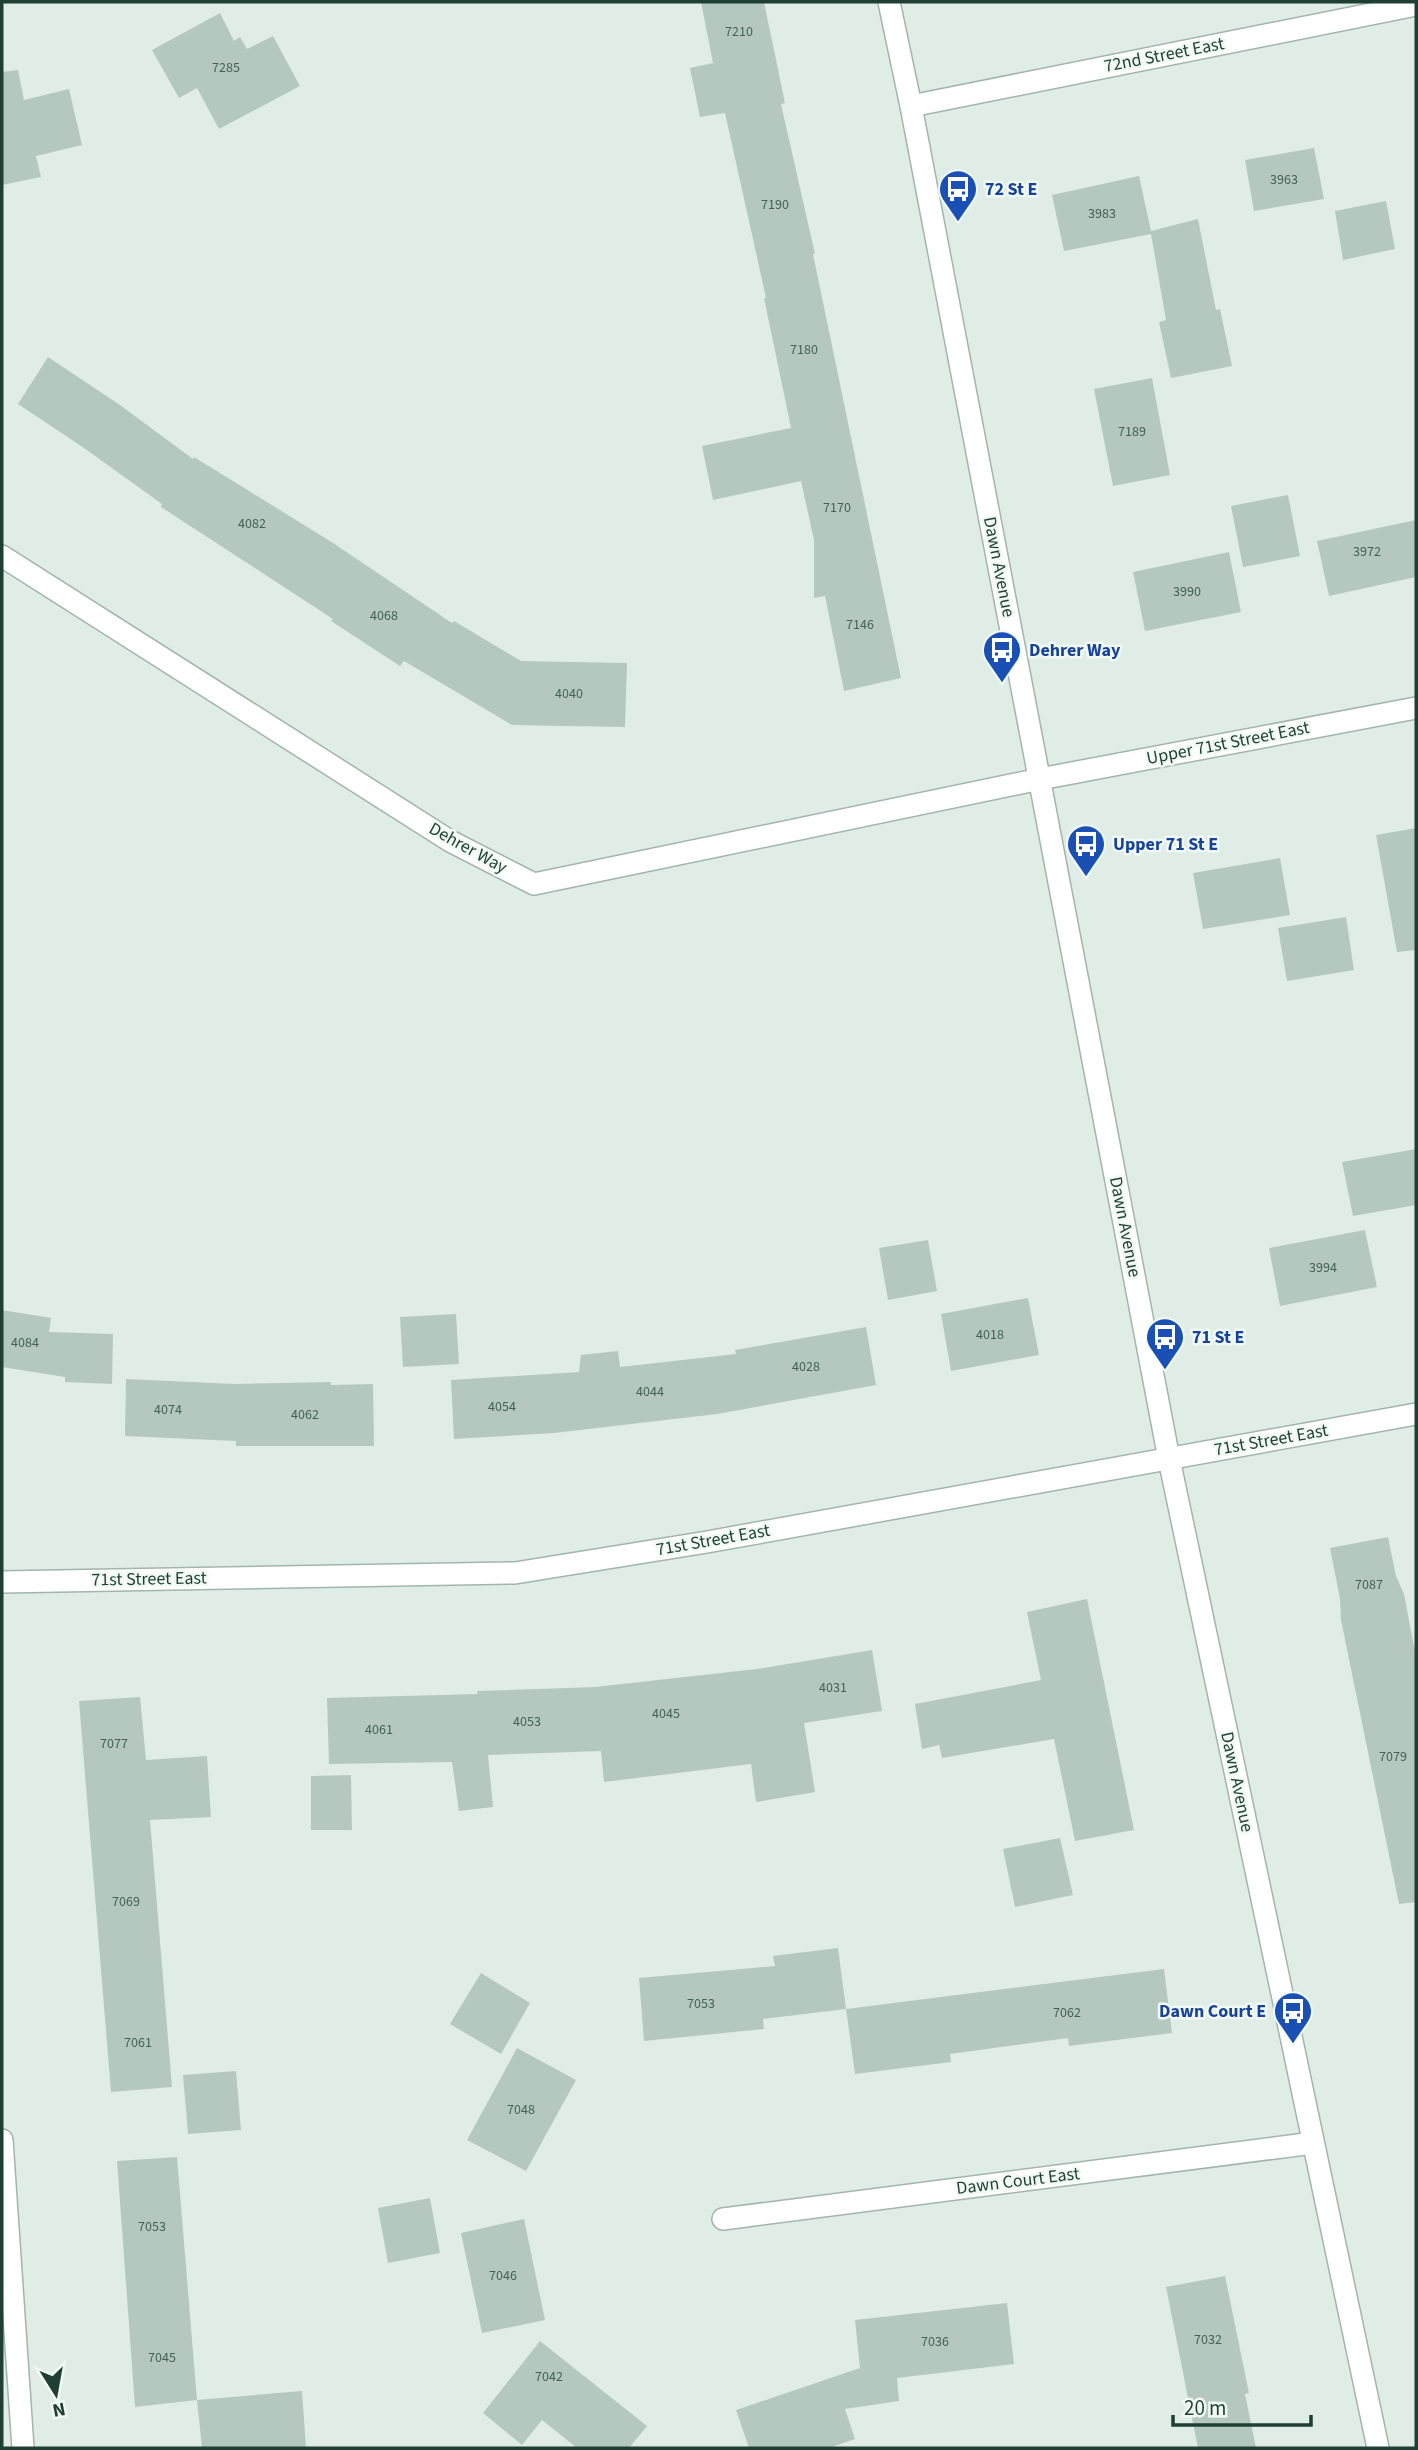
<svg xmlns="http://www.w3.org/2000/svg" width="1418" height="2450" viewBox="0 0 1418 2450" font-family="'Source Sans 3',sans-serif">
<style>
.building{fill:#b5c8bf}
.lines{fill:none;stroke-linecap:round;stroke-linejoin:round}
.minor-casing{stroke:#a2b5ad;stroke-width:24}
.minor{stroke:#fff;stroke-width:21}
.labels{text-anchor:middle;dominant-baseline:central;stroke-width:5;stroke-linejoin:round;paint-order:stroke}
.number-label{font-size:14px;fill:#446157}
.street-label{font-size:18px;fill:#1f3f34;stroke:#f1f9f4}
.transit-label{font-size:18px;font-weight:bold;fill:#164399;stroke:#f1f9f4;text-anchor:start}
</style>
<rect width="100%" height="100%" fill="#e0ede6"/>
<!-- building -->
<g class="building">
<path d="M 701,2 L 764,2 L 785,103 L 781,104 L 815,254 L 813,254 L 901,678 L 844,691 L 825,596 L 814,598 L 814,540 L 801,481 L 713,500 L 702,446 L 791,428 L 764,298 L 766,298 L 725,113 L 700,117 L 690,68 L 713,63 Z"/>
<path d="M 220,13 L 234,41 L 240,37 L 247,49 L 273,36 L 300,86 L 219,129 L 197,88 L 179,98 L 152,50 Z"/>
<path d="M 18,70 L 24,100 L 69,89 L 82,145 L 36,156 L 41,177 L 2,185 L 2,72 Z"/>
<path d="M 1314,148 L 1324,199 L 1254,211 L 1245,160 Z"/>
<path d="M 1139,176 L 1151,231 L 1198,219 L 1216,310 L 1220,309 L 1232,366 L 1171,378 L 1159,322 L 1166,320 L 1151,234 L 1064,251 L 1052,195 Z"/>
<path d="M 1386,201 L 1395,249 L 1343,260 L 1335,211 Z"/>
<path d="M 48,357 L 120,405 L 193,459 L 194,457 L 330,541 L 452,623 L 454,621 L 521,661 L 627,663 L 625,727 L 512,725 L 404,661 L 400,666 L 331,621 L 333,619 L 161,507 L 162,504 L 84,448 L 18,404 Z"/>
<path d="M 1152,378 L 1170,475 L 1113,486 L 1094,389 Z"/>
<path d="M 1288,495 L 1300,556 L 1243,567 L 1231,506 Z"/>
<path d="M 1416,520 L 1416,577 L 1329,596 L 1317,541 Z"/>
<path d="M 1229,552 L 1241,612 L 1145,631 L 1133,572 Z"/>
<path d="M 1416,828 L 1416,950 L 1397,952 L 1376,835 Z"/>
<path d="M 1280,858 L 1290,915 L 1203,929 L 1193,873 Z"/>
<path d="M 1346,917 L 1354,970 L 1287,981 L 1278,928 Z"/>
<path d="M 1416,1149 L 1416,1205 L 1353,1216 L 1342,1162 Z"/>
<path d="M 1365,1230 L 1377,1287 L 1280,1306 L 1269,1248 Z"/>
<path d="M 928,1240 L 937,1291 L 888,1300 L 879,1248 Z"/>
<path d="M 1028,1298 L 1039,1355 L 951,1371 L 941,1314 Z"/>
<path d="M 2,1310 L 51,1318 L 49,1332 L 113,1334 L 112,1384 L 65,1382 L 65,1377 L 2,1367 Z"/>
<path d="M 456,1314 L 459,1364 L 403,1367 L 400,1317 Z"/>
<path d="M 866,1327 L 876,1385 L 717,1414 L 554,1433 L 454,1439 L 451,1380 L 579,1372 L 581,1355 L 618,1351 L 620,1367 L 736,1354 L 735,1350 Z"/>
<path d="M 126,1379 L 235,1384 L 331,1382 L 331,1385 L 373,1384 L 374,1446 L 236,1446 L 236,1441 L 125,1436 Z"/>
<path d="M 1388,1537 L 1396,1576 L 1404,1594 L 1416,1657 L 1416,1902 L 1399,1904 L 1341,1620 L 1340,1599 L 1330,1548 Z"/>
<path d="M 1087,1599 L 1134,1830 L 1075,1841 L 1054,1739 L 942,1758 L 939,1745 L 922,1749 L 915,1704 L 1041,1680 L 1027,1612 Z"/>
<path d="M 872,1650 L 882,1711 L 804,1723 L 815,1792 L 756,1802 L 751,1764 L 604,1782 L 601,1751 L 488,1755 L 493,1807 L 459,1811 L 452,1762 L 329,1764 L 327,1698 L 478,1694 L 477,1691 L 595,1687 L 757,1669 Z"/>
<path d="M 140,1697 L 146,1760 L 207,1756 L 211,1817 L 150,1820 L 172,2087 L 111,2092 L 79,1701 Z"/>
<path d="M 351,1775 L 352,1830 L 311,1830 L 311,1776 Z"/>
<path d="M 1060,1838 L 1073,1895 L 1015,1907 L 1003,1849 Z"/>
<path d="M 838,1948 L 846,2009 L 763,2019 L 764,2029 L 644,2041 L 639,1978 L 775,1966 L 773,1956 Z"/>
<path d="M 1164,1969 L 1172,2033 L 1069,2046 L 1068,2038 L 950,2054 L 951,2062 L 855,2074 L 846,2009 Z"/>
<path d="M 481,1973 L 530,2003 L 501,2054 L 450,2024 Z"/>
<path d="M 517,2048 L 576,2080 L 526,2171 L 467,2140 Z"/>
<path d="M 236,2071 L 241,2130 L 188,2134 L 183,2075 Z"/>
<path d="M 177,2157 L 197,2400 L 135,2407 L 117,2161 Z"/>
<path d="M 430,2198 L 440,2253 L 388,2263 L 378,2208 Z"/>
<path d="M 524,2219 L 545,2320 L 482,2333 L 461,2233 Z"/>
<path d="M 1225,2276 L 1249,2393 L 1245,2394 L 1256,2448 L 1198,2448 L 1166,2287 Z"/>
<path d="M 1007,2303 L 1014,2364 L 897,2378 L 899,2401 L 845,2409 L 855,2439 L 829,2448 L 749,2448 L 736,2410 L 860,2368 L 855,2320 Z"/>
<path d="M 540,2341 L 647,2426 L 629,2448 L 577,2448 L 542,2420 L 522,2445 L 483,2413 Z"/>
<path d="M 302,2391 L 306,2448 L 202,2448 L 197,2400 Z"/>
</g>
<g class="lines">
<defs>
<g id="minor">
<path d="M 889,2 L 911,106 L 1169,1459 L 1378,2448"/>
<path d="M 911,106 L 1416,5"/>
<path d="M 2,556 L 450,841 L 534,884 L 1040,779 L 1416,708"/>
<path d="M 2,1582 L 515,1573 L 707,1542 L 1416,1414"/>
<path d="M 2,2140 L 23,2448"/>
<path d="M 723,2219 L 1313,2143"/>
</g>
</defs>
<!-- minor casing -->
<use href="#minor" class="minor-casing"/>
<!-- minor -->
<use href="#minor" class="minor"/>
</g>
<!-- icons -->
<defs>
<symbol id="bus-pin" viewBox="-11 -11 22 30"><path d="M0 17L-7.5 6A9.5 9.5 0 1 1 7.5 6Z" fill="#1a4fb4" stroke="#f1f9f4"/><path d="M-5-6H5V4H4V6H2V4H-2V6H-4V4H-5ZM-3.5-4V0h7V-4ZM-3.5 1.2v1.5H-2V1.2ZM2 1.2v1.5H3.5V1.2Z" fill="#fff"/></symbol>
</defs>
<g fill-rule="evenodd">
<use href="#bus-pin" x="936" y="167" width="44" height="60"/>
<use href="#bus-pin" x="980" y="628" width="44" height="60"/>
<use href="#bus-pin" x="1064" y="822" width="44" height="60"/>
<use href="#bus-pin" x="1143" y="1315" width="44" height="60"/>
<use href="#bus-pin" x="1271" y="1989" width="44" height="60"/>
</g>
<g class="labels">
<!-- number labels -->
<g class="number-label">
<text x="739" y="32">7210</text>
<text x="226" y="68">7285</text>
<text x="1284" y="180">3963</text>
<text x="775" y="205">7190</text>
<text x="1102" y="214">3983</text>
<text x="804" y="350">7180</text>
<text x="1132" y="432">7189</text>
<text x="837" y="508">7170</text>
<text x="252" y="524">4082</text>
<text x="1367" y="552">3972</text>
<text x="1187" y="592">3990</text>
<text x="384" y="616">4068</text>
<text x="860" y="625">7146</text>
<text x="569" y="694">4040</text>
<text x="1323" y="1268">3994</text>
<text x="990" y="1335">4018</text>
<text x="25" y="1343">4084</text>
<text x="806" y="1367">4028</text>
<text x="650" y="1392">4044</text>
<text x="502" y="1407">4054</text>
<text x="168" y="1410">4074</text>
<text x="305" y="1415">4062</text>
<text x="1369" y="1585">7087</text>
<text x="833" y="1688">4031</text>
<text x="666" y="1714">4045</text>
<text x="527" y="1722">4053</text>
<text x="379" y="1730">4061</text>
<text x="114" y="1744">7077</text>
<text x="1393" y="1757">7079</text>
<text x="126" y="1902">7069</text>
<text x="701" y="2004">7053</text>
<text x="1067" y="2013">7062</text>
<text x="138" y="2043">7061</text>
<text x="521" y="2110">7048</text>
<text x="152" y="2227">7053</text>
<text x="503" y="2276">7046</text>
<text x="1208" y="2340">7032</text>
<text x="935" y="2342">7036</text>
<text x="162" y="2358">7045</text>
<text x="549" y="2377">7042</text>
</g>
<!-- street labels -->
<g class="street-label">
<text transform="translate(1164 55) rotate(-11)">72nd Street East</text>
<text transform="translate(999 567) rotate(79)">Dawn Avenue</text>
<text transform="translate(1228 743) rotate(-11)">Upper 71st Street East</text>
<text transform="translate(468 848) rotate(29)">Dehrer Way</text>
<text transform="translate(1125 1227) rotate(79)">Dawn Avenue</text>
<text transform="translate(1271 1440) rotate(-10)">71st Street East</text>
<text transform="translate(713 1540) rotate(-10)">71st Street East</text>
<text transform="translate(149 1579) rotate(-1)">71st Street East</text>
<text transform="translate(1237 1782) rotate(78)">Dawn Avenue</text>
<text transform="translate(1018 2181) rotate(-7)">Dawn Court East</text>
</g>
<!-- transit labels -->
<g class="transit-label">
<text x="985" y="189">72 St E</text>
<text x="1029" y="650">Dehrer Way</text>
<text x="1113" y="844">Upper 71 St E</text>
<text x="1192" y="1337">71 St E</text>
<text x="1266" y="2011" text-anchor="end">Dawn Court E</text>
</g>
</g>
<!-- border -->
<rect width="1418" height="2450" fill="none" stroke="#1f3f34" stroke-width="7"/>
<!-- north arrow -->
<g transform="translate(56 2394) rotate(169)" stroke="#f1f9f4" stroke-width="5" paint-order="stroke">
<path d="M0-5L12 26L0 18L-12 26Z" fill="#1f3f34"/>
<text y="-10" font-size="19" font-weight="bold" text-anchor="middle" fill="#1f3f34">N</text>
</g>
<!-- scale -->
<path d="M1173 2415v10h138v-10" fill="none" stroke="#1f3f34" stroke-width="3.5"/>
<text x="1184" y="2415" font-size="21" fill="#1f3f34" stroke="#f1f9f4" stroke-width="5" paint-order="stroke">20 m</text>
</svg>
